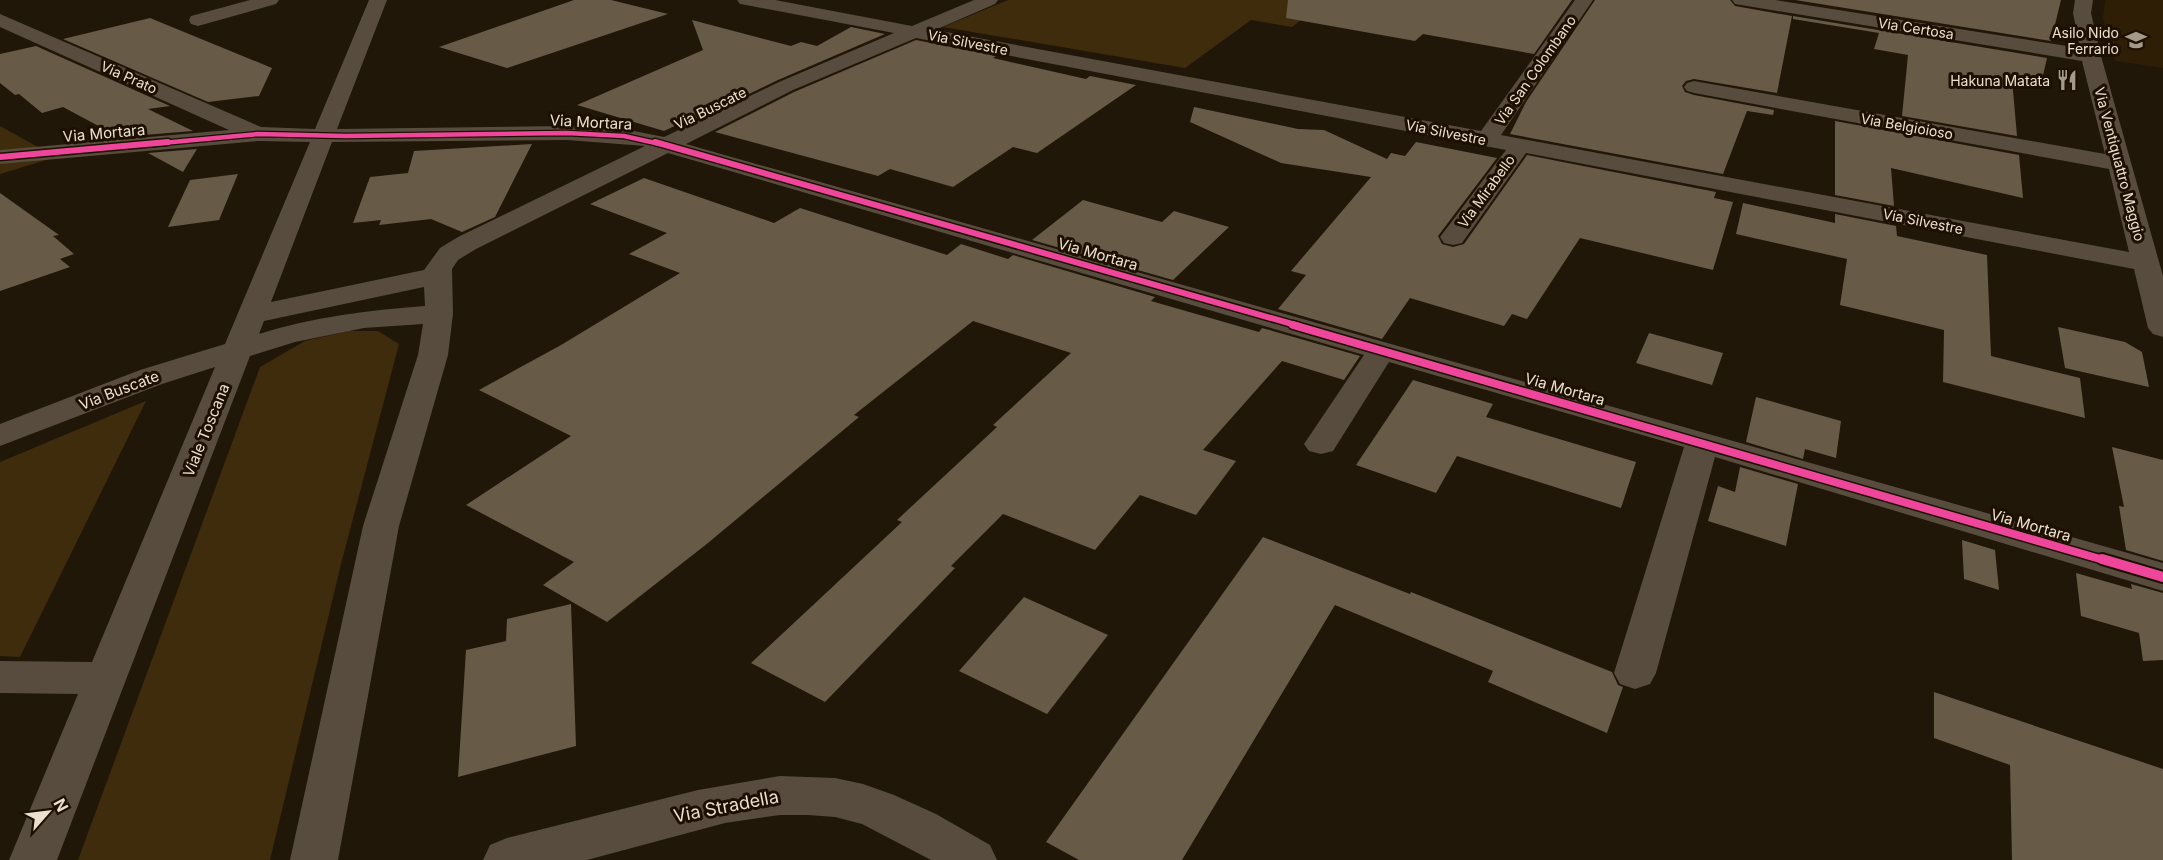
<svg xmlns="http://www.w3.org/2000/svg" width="2163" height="860" viewBox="0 0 2163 860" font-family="Inter,sans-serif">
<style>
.built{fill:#2d1e05}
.green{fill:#3f2c0d}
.building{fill:#675a46}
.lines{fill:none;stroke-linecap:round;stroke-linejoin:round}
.minor{fill:#574c3d;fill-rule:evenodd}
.cycleway-far3-casing{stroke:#1d1000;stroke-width:7}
.cycleway-far2-casing{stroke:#1d1000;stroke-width:9}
.cycleway-far1-casing{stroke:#1d1000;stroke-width:11}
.cycleway-casing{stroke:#1d1000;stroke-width:14}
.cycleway-far3{stroke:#ed469a;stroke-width:4.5}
.cycleway-far2{stroke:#ed469a;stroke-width:6}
.cycleway-far1{stroke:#ed469a;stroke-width:8}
.cycleway{stroke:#ed469a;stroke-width:10}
.labels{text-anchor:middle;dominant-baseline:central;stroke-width:6;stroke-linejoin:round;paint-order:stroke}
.far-street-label{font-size:14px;fill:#ebe0d0;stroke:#1d1000}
.far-poi-label{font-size:14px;fill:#ebe0d0;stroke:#1d1000;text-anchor:end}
.street-label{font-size:15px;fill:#ebe0d0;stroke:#1d1000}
.near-street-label{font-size:18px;fill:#ebe0d0;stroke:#1d1000}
</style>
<rect width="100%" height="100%" fill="#201709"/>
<!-- built -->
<path class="built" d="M 2105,0 L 2163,0 L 2163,68 L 2115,61 L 2103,18 Z"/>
<!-- green -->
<g class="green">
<path d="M 1008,0 L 1327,0 L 1292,27 L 1251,20 L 1185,68 L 943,27 Z"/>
<path d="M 0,126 L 56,157 L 0,174 Z"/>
<path d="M 349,331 L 378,331 L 399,344 L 341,564 L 270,860 L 78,860 L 260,367 L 305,341 Z"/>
<path d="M 146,401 L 20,657 L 0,656 L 0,462 Z"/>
</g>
<!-- building -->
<g class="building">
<path d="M 574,0 L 611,0 L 668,14 L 507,68 L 439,47 Z"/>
<path d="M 1288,0 L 1572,0 L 1534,54 L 1423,34 L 1415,41 L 1286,18 Z"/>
<path d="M 1595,0 L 1730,0 L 1735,6 L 1792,16 L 1777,93 L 1694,79 L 1686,81 L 1682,86 L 1685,92 L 1694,95 L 1774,110 L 1773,115 L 1747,111 L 1723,174 L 1510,134 L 1526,102 Z"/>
<path d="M 1795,0 L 2061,0 L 2051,41 Z"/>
<path d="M 1793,16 L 2047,58 L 2041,84 L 2012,79 L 2017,136 L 1902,116 L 1908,55 L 1874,49 L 1879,33 L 1793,19 Z"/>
<path d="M 150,18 L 272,68 L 259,96 L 208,102 L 63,39 Z"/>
<path d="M 692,20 L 791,46 L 801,42 L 817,46 L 851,27 L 885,34 L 778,80 L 686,124 L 681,123 L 664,131 L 577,105 L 703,50 Z"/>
<path d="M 916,40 L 996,56 L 993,58 L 1086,79 L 1090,76 L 1136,85 L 1037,153 L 1013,147 L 953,187 L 890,169 L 878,176 L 715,132 L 794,92 Z"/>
<path d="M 36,46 L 170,106 L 148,109 L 193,131 L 119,137 L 63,107 L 42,113 L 19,94 L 15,95 L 0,83 L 0,54 Z"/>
<path d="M 1194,107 L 1298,129 L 1324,130 L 1387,159 L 1391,153 L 1405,156 L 1416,142 L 1497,158 L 1438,236 L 1442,244 L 1453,247 L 1464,244 L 1527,155 L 1716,192 L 1714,198 L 1733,202 L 1713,270 L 1580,238 L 1527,319 L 1512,314 L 1504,326 L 1410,298 L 1382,339 L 1278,309 L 1306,275 L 1291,271 L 1371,177 L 1281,163 L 1190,122 Z"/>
<path d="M 1835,121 L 2019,155 L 2023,198 L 1891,168 L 1894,206 L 1835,195 Z"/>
<path d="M 532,144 L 495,217 L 462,232 L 431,219 L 379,225 L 381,220 L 353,223 L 370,177 L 408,173 L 414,151 Z"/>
<path d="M 197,149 L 183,172 L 148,153 Z"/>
<path d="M 238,174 L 219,220 L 168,227 L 190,180 Z"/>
<path d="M 644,178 L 774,223 L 800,208 L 947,255 L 961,244 L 1008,259 L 1013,255 L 1155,297 L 1151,301 L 1259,332 L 1262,328 L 1360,356 L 1344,380 L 1282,361 L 1203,450 L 1236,461 L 1196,515 L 1140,495 L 1095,550 L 1003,514 L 951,566 L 955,568 L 825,702 L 751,663 L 902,522 L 897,520 L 997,427 L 993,425 L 1071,353 L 973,321 L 854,415 L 859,417 L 708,543 L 607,622 L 543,585 L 574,562 L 466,505 L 571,436 L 479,390 L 561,345 L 680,273 L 629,254 L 667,233 L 590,204 Z"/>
<path d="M 0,193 L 59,235 L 53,236 L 74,254 L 60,259 L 70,267 L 0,291 Z"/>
<path d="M 1083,200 L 1162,222 L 1174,211 L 1229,227 L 1173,280 L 1032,240 Z"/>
<path d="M 1743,203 L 1835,223 L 1835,214 L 1896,226 L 1897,236 L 1987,255 L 1991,356 L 2080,378 L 2085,418 L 1943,382 L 1944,330 L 1840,305 L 1847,259 L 1736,234 Z"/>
<path d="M 2058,327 L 2125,342 L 2142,352 L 2149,387 L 2065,368 Z"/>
<path d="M 1649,333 L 1723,353 L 1712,385 L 1636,363 Z"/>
<path d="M 1413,380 L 1493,404 L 1486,417 L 1636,462 L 1621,508 L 1457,456 L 1436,493 L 1356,465 Z"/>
<path d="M 1756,397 L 1841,421 L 1836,458 L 1805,449 L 1803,459 L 1746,442 Z"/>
<path d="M 2112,447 L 2163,460 L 2163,561 L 2126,550 L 2119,506 L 2124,507 Z"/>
<path d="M 1740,467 L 1798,484 L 1786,546 L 1708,521 L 1718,486 L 1735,492 Z"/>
<path d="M 1263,537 L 1410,594 L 1411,592 L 1612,672 L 1618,685 L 1623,687 L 1607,733 L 1488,682 L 1493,671 L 1335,605 L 1182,860 L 1079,860 L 1046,842 Z"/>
<path d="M 1962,540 L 1995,550 L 1999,590 L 1964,579 Z"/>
<path d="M 2076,573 L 2132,589 L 2131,584 L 2163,593 L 2163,660 L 2143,661 L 2139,633 L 2081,616 Z"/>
<path d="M 1024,597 L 1108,635 L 1047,714 L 959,671 Z"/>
<path d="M 571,604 L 576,746 L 458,777 L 466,650 L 506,641 L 507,619 Z"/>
<path d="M 1934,692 L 2163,769 L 2163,860 L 2012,860 L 2010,765 L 1934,738 Z"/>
</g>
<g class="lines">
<!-- minor -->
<g class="minor">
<path d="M 250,0 L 279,0 L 276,4 L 198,26 L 191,24 L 189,20 L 191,16 Z"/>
<path d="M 369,0 L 387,0 L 337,129 L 567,126 L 624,129 L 664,137 L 779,82 L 894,33 L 746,5 L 740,4 L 737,0 L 775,0 L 912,26 L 974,0 L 998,0 L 995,4 L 935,30 L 1481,131 L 1575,0 L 1593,0 L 1501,135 L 2129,252 L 2109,169 L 1694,93 L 1687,91 L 1684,87 L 1687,83 L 1694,81 L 2105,154 L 2082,61 L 1741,5 L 1735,4 L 1732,0 L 1775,0 L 2080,48 L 2073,13 L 2075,0 L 2093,0 L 2091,13 L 2101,56 L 2163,276 L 2163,337 L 2153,334 L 2148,328 L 2134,269 L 1526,153 L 1462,243 L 1453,245 L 1444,243 L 1440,237 L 1506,150 L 916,38 L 793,90 L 686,144 L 2163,563 L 2163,591 L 1715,457 L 1656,673 L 1650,684 L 1635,689 L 1620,684 L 1614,673 L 1684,447 L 1389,362 L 1333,451 L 1321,454 L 1309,451 L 1304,444 L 1364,355 L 668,153 L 476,249 L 458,260 L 452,269 L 453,314 L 448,355 L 399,526 L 338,860 L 290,860 L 363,526 L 418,355 L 423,324 L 364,328 L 295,342 L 250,356 L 57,860 L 9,860 L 78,694 L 0,693 L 0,661 L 92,662 L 215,367 L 162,384 L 0,446 L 0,424 L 140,370 L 225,344 L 310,142 L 258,141 L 0,164 L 0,150 L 229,130 L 0,27 L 0,14 L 261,127 L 315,129 ZM 567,140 L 645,146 L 458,237 L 440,248 L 424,270 L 271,302 L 332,142 ZM 424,287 L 425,306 C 368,310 313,317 259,334 L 264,321 Z"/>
<path d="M 780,776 L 835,778 L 863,784 L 894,795 L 936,814 L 990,845 L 997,860 L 931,860 L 862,824 L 835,817 L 808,815 L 780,815 L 725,823 L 587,860 L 483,860 L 490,845 L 507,838 L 698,790 Z"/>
</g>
<defs>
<path id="cycleway-far3" d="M 151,144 L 258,134 L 346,136 L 567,133 L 624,136 L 660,144"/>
<g id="cycleway-far2">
<path d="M 655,142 L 1299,326"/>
<path d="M 0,157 L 168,142"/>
</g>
<path id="cycleway-far1" d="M 1293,325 L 2107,561"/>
<path id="cycleway" d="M 2102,559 L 2163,577"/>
</defs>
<!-- cycleway-far3 casing -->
<use href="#cycleway-far3" class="cycleway-far3-casing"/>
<!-- cycleway-far2 casing -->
<use href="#cycleway-far2" class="cycleway-far2-casing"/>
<!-- cycleway-far1 casing -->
<use href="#cycleway-far1" class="cycleway-far1-casing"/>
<!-- cycleway casing -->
<use href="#cycleway" class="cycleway-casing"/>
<!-- cycleway-far3 -->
<use href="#cycleway-far3" class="cycleway-far3"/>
<!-- cycleway-far2 -->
<use href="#cycleway-far2" class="cycleway-far2"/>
<!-- cycleway-far1 -->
<use href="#cycleway-far1" class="cycleway-far1"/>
<!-- cycleway -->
<use href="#cycleway" class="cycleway"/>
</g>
<!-- icons -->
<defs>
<symbol id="school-bare" viewBox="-9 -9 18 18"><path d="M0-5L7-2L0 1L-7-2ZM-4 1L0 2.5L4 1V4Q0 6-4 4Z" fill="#a49a8a" stroke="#1d1000" stroke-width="2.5" paint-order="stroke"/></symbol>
<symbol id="restaurant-bare" viewBox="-9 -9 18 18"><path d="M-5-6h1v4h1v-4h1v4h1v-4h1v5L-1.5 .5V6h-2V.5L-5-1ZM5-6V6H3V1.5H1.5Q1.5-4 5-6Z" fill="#a49a8a" stroke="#1d1000" stroke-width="2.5" paint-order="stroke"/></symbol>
</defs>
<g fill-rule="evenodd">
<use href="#school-bare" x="2121" y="25" width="30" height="30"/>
<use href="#restaurant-bare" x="2052" y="65" width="30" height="30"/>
</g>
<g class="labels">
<!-- far-street labels -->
<g class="far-street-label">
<text transform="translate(1916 28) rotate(9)">Via Certosa</text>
<text transform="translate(968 42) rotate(11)">Via Silvestre</text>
<text transform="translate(1535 70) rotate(-55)">Via San Colombano</text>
<text transform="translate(129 77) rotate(24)">Via Prato</text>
<text transform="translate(710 108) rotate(-26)">Via Buscate</text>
<text transform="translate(1907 126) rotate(10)">Via Belgioioso</text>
<text transform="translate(1446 132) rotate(11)">Via Silvestre</text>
<text transform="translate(2120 164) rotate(75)">Via Ventiquattro Maggio</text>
<text transform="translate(1486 191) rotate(-54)">Via Mirabello</text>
<text transform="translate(1923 221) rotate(11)">Via Silvestre</text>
</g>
<!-- far-poi labels -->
<g class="far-poi-label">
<text x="2119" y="32">Asilo Nido<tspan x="2119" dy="16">Ferrario</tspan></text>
<text x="2050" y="80">Hakuna Matata</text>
</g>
<!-- street labels -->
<g class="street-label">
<text transform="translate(591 122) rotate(3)">Via Mortara</text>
<text transform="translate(104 133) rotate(-5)">Via Mortara</text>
<text transform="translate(1098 254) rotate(16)">Via Mortara</text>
<text transform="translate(1565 389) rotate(16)">Via Mortara</text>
<text transform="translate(119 390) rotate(-21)">Via Buscate</text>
<text transform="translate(206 430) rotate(-68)">Viale Toscana</text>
<text transform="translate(2031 525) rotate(16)">Via Mortara</text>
</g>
<!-- near-street labels -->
<g class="near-street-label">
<text transform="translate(726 806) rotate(-11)">Via Stradella</text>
</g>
</g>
<!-- north arrow -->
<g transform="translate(48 812) rotate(62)" stroke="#1d1000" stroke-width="4.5" paint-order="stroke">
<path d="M0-4.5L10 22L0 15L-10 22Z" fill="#ebe0d0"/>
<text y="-9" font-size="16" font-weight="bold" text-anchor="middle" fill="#ebe0d0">N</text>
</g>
</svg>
